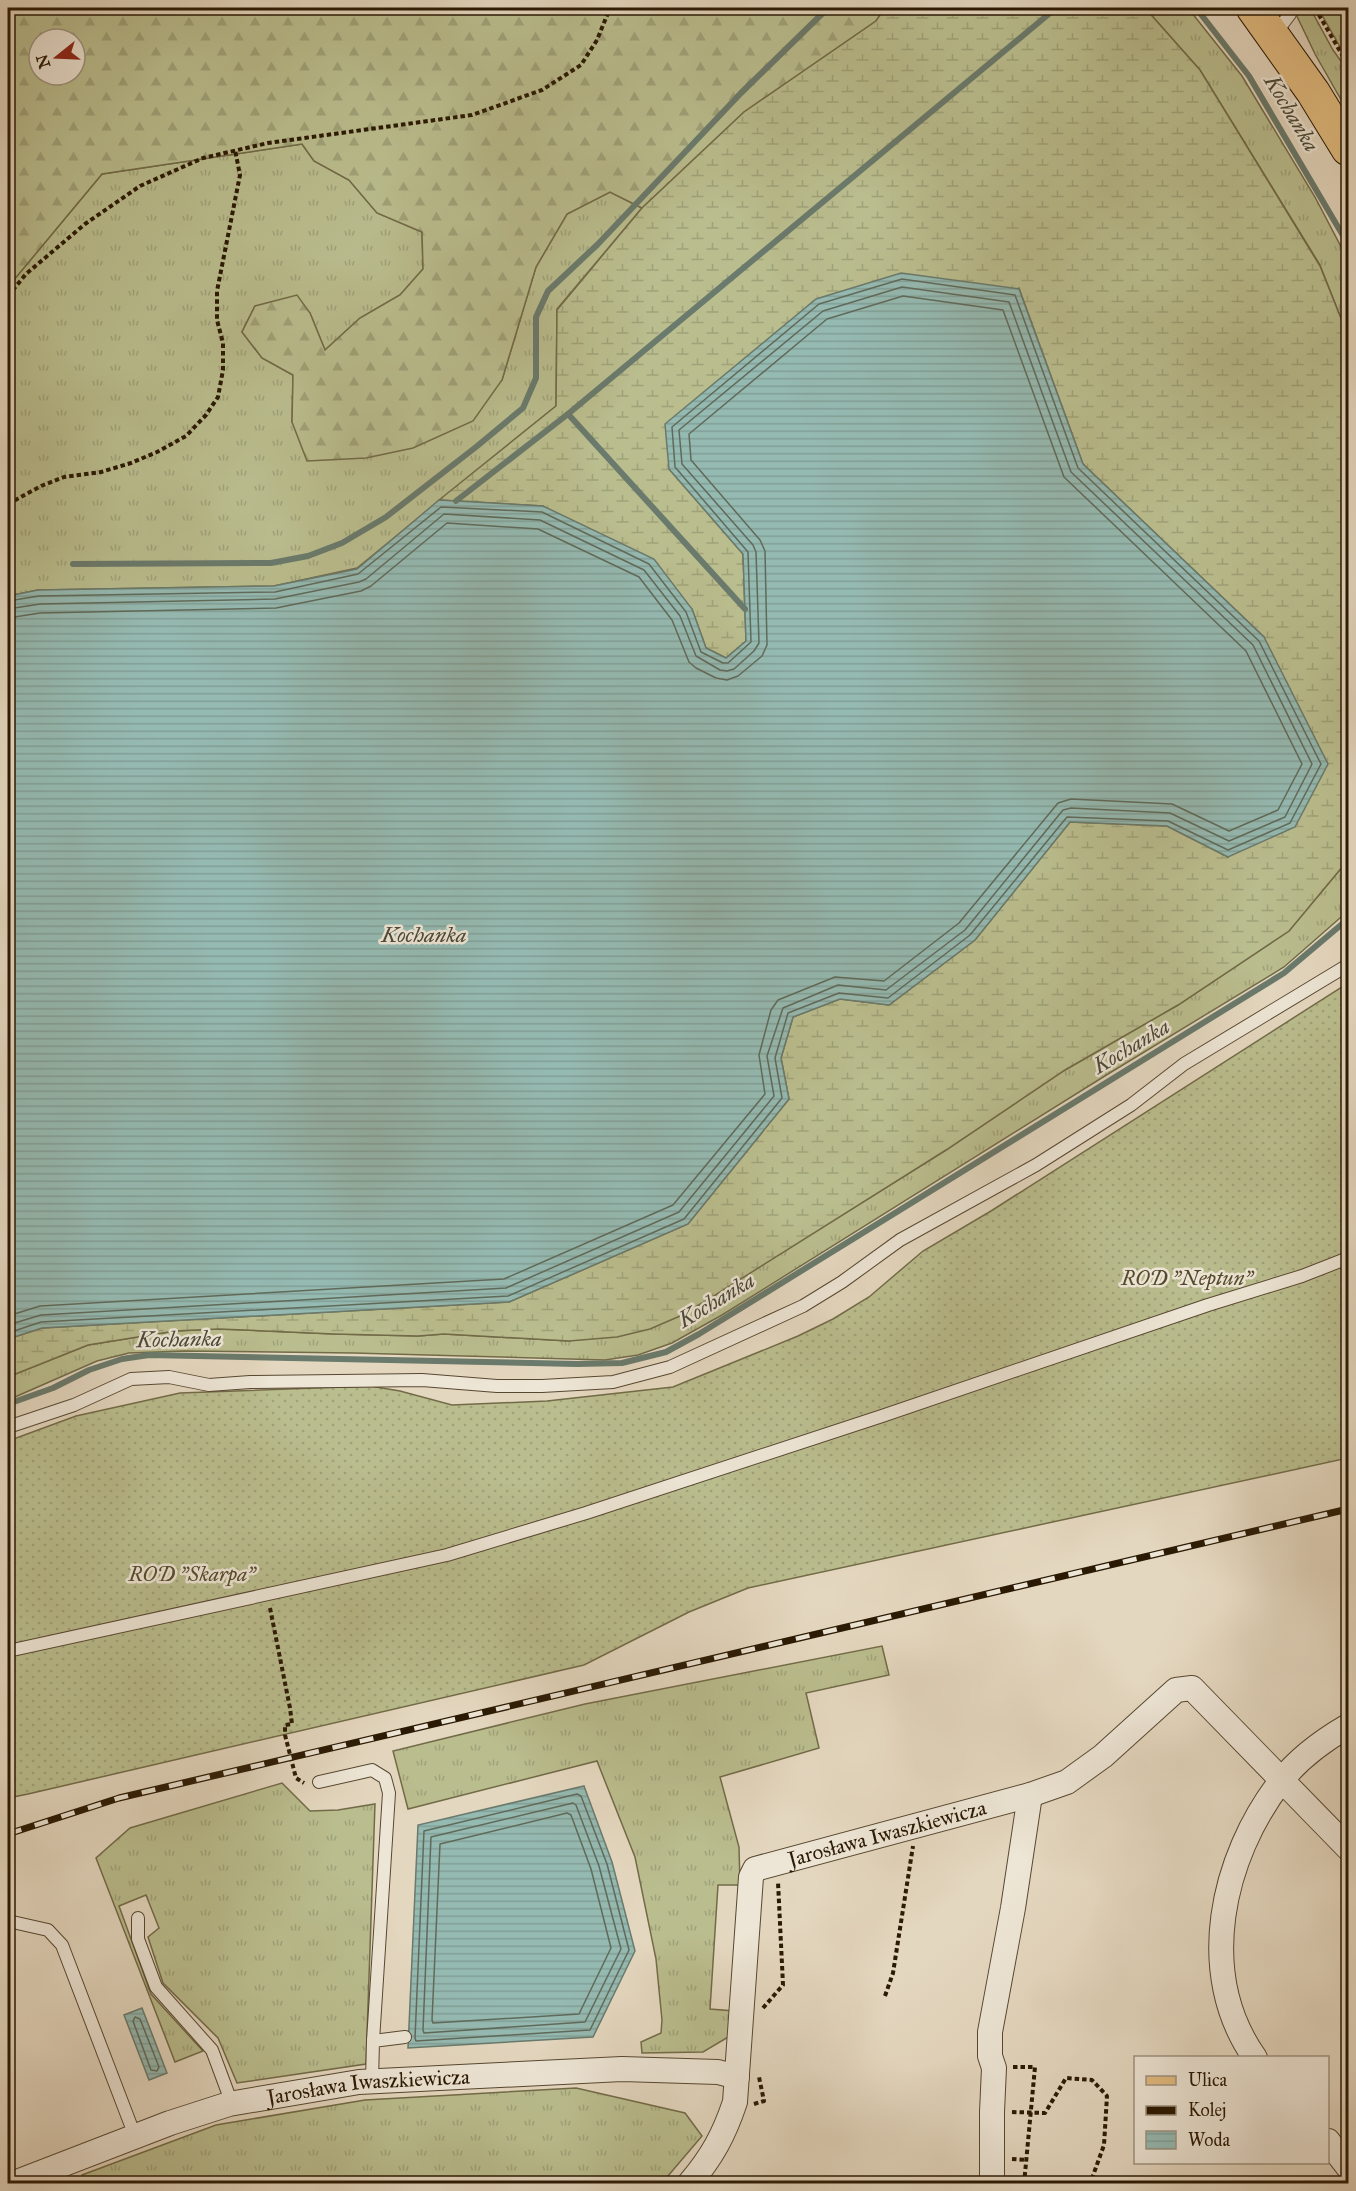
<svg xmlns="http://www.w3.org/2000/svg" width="1356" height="2191" viewBox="0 0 1356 2191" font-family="'IM FELL Great Primer',serif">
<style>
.grass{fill:url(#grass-tufts);stroke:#726b48;stroke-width:1.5}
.forest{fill:url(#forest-firs);stroke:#726b48;stroke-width:1.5;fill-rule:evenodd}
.wetland{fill:url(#wetland-marsh);stroke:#726b48;stroke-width:1.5}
.garden{fill:url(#garden-dots);stroke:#726b48;stroke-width:1.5}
.water{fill:url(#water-rules);stroke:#6a7a6c;stroke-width:1.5}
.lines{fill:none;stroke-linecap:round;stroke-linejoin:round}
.shore{stroke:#606a5a;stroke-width:1.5}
.stream{stroke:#6a7a6c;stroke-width:6}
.service-casing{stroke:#584832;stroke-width:14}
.minor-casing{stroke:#584832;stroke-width:26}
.primary-casing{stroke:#2a1903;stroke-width:35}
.path{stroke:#2a1903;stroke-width:4;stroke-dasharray:4.5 3;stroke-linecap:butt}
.service{stroke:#ede5d5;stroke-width:12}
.minor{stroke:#ede5d5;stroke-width:24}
.primary{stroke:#e2bc80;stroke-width:33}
.rail-casing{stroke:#2a1903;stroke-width:7}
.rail{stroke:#ede5d5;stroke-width:4.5;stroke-dasharray:14;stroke-linecap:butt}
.labels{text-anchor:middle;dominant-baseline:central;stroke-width:5;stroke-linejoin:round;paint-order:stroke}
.park-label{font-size:21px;font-style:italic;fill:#554a2d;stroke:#ede5d5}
.street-label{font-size:21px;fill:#2a1903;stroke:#ede5d5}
.water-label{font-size:22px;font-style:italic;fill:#4a4938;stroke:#ede5d5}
</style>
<defs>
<pattern id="grass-tufts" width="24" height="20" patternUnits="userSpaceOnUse" patternTransform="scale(1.5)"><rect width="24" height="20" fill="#babd8e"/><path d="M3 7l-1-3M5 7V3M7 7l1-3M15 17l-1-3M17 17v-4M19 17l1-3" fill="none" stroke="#a0a279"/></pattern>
<pattern id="forest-firs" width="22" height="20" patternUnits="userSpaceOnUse" patternTransform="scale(1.5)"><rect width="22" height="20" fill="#babd8e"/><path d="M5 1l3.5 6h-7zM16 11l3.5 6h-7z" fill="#a0a279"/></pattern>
<pattern id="wetland-marsh" width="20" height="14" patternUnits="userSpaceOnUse" patternTransform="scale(1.5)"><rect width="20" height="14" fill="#babd8e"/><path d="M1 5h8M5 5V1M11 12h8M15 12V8" fill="none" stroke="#a0a279"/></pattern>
<pattern id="garden-dots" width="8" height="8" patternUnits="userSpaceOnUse" patternTransform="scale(1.5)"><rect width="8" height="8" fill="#babd8e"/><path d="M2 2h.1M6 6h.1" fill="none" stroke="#a0a279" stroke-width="1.8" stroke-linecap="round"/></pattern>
<pattern id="water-rules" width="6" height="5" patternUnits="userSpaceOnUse" patternTransform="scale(1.5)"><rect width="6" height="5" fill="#95bab2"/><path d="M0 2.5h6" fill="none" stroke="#819f97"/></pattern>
</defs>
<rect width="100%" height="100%" fill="#e4d7bf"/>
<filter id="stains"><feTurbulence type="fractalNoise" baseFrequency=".00333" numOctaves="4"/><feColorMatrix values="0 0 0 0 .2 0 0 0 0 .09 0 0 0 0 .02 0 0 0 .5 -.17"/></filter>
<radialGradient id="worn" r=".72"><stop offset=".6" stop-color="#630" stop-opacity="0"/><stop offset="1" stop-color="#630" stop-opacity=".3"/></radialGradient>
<!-- grass -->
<g class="grass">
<path d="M 1145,8 L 1188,8 L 1242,76 L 1315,197 L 1348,260 L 1348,336 L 1320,265 L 1200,70 Z"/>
<path d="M 1293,8 L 1310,8 L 1333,50 L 1348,71 L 1348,112 L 1315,54 Z"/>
<path d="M 1318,8 L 1337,8 L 1348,26 L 1348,61 Z"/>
<path d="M 302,144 L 314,161 L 349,180 L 377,213 L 422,232 L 423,269 L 400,295 L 360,318 L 325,350 L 310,313 L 255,306 L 242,332 L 262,358 L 293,375 L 292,422 L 502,380 L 536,267 L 567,214 L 610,192 L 642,208 L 557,309 L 556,406 L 357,568 L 274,586 L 38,590 L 8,596 L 8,536 L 9,536 L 8,530 L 8,287 L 102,174 Z"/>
<path d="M 1348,860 L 1348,911 L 1284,967 L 1108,1074 L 722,1315 L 672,1343 L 638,1355 L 605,1360 L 353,1353 L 184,1351 L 129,1353 L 97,1361 L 8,1400 L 8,1377 L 88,1345 L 175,1331 L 219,1329 L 334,1334 L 418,1336 L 444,1334 L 569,1341 L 680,1316 L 946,1150 L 1065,1070 L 1178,1005 L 1289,931 Z"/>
<path d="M 882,1646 L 889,1675 L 806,1693 L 819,1748 L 720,1777 L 739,1847 L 740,1885 L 718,1885 L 710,2009 L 734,2011 L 730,2036 L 703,2052 L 642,2053 L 641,2042 L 661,2033 L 662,2020 L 656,1959 L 635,1857 L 597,1761 L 408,1809 L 393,1751 L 585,1704 Z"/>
<path d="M 282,1783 L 310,1811 L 338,1810 L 375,1804 L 366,2064 L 237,2083 L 218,2038 L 163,1983 L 148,1937 L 159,1928 L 146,1895 L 119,1906 L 151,1994 L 203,2051 L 175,2062 L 96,1858 L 130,1828 Z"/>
<path d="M 576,2088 L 685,2113 L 702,2136 L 662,2183 L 86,2184 L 82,2175 L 216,2125 L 365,2100 Z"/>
</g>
<!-- forest -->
<path class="forest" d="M 8,8 L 885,8 L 876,21 L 744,112 L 642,208 L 610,192 L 567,214 L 536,267 L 502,380 L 473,421 L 413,448 L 366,458 L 307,461 L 292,422 L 293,375 L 262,358 L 242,332 L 255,306 L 297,295 L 310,313 L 325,350 L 360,318 L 400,295 L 423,269 L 422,232 L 377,213 L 349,180 L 314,161 L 302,144 L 102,174 L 8,287 ZM 39,39 L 75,39 L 75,75 L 39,75 Z"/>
<!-- wetland -->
<path class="wetland" d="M 885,8 L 1145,8 L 1200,70 L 1320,266 L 1348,336 L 1348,860 L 1289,931 L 1178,1005 L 1065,1070 L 946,1150 L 709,1299 L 680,1316 L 650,1329 L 617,1337 L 569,1341 L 444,1334 L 418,1336 L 334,1334 L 219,1329 L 175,1331 L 88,1345 L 8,1377 L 8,1339 L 42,1328 L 509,1302 L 688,1224 L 789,1099 L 781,1058 L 793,1017 L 840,999 L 889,1005 L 975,940 L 1070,822 L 1167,826 L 1228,857 L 1264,637 L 1083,464 L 1019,288 L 669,469 L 743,554 L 746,641 L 726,658 L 706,648 L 692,609 L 543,506 L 439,500 L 556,406 L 557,310 L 642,208 L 744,112 L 876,21 Z"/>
<!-- garden -->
<path class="garden" d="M 1348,983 L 1348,1458 L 748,1588 L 689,1612 L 584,1665 L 28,1794 L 8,1798 L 8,1441 L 76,1416 L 180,1393 L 370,1386 L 400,1391 L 452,1405 L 547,1401 L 673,1387 L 798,1336 L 833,1319 L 869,1297 L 923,1251 L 991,1211 Z"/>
<!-- water -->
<g class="water">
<path d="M 901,273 L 1019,289 L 1083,464 L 1264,637 L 1328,764 L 1295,827 L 1228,857 L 1167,826 L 1070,822 L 975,940 L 889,1005 L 840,999 L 793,1017 L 781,1058 L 789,1099 L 688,1224 L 509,1302 L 42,1328 L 8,1339 L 8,596 L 38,590 L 274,586 L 357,569 L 439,500 L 543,506 L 654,559 L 692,609 L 706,648 L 726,658 L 746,641 L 743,554 L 669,469 L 665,424 L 816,299 Z"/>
<path d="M 584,1786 L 612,1862 L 635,1951 L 593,2037 L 408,2048 L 418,1825 Z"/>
<path d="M 142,2008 L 167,2073 L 149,2080 L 124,2015 Z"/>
</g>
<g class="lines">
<!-- shore -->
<g class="shore">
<path d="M 8,601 L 39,596 L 275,592 L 358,574 L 441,507 L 542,512 L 649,564 L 686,612 L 701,652 L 723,663 L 728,663 L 751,642 L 748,552 L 675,467 L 672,427 L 819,304 L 902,279 L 1015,295 L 1078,468 L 1259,641 L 1321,764 L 1290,823 L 1228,850 L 1168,821 L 1067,817 L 970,935 L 888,998 L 839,993 L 788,1013 L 775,1058 L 782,1098 L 684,1219 L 508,1296 L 41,1322 L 8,1333"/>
<path d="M 8,609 L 40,604 L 275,599 L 359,582 L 366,579 L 444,514 L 540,520 L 644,570 L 680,616 L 696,656 L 720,670 L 727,671 L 734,669 L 754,651 L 759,643 L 756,552 L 753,545 L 682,464 L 679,430 L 823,311 L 902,287 L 1009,302 L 1071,472 L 1253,645 L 1312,764 L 1285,817 L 1229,841 L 1170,813 L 1071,808 L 1063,810 L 965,930 L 886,990 L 838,985 L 783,1008 L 767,1056 L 774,1096 L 679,1212 L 506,1288 L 41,1315 L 8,1325"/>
<path d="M 8,618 L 40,613 L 276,608 L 361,591 L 371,586 L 447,523 L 538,529 L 639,577 L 672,620 L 689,662 L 696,668 L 716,678 L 727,680 L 738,676 L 762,656 L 767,645 L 765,551 L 760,540 L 691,460 L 689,434 L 827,319 L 903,296 L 1003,310 L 1064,477 L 1246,651 L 1302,764 L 1278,810 L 1229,831 L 1172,804 L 1071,799 L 1058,803 L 959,923 L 884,981 L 835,977 L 778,1000 L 771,1010 L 759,1055 L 765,1094 L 673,1205 L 504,1279 L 40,1306 L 8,1316"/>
<path d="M 577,1794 L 581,1796 L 607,1864 L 629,1950 L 590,2030 L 416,2041 L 415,2038 L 424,1831 Z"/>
<path d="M 573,1803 L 576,1805 L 599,1866 L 621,1949 L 585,2022 L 424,2033 L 423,2030 L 431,1837 Z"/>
<path d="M 567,1813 L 571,1815 L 591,1869 L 611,1948 L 579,2014 L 433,2023 L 432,2020 L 440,1844 Z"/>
<path d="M 135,2017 L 140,2019 L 159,2067 L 157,2071 L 151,2070 L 133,2021 Z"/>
</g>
<!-- stream -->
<g class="stream">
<path d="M 1196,8 L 1249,76 L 1348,244"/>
<path d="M 568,414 L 745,609"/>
<path d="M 456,501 L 568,414 L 1056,8"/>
<path d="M 73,564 L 271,563 L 308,556 L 342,543 L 386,517 L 476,447 L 523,408 L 536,378 L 536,317 L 548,291 L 598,244 L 741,93 L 828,8"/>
<path d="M 8,1404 L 53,1388 L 89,1370 L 122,1359 L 149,1355 L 577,1364 L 622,1363 L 666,1352 L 699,1334 L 1284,973 L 1348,919"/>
</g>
<defs>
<g id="service">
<path d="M 1344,8 L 1348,15"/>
<path d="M 1274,35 L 1290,14 L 1287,8"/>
<path d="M 8,1427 L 74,1405 L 131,1379 L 169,1377 L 209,1385 L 250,1382 L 422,1380 L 497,1386 L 542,1386 L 613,1382 L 670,1367 L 803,1306 L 842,1282 L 900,1240 L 1036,1165 L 1131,1105 L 1184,1064 L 1348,965"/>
<path d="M 8,1651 L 447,1555 L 586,1513 L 882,1416 L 1208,1305 L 1302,1276 L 1348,1258"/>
<path d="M 319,1782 L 372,1770 L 385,1778 L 389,1793 L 373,2041"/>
<path d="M 138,1918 L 138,1939 L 156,1987 L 212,2050 L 228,2093 L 229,2104"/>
<path d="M 8,1921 L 48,1930 L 62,1945 L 135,2136"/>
<path d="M 372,2081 L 373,2041 L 405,2037"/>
</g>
<g id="minor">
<path d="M 1255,2058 C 1195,1973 1222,1857 1281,1781 C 1298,1759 1324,1740 1348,1726"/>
<path d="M 1328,2141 L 1348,2167"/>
<path id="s1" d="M 12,2184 L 170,2123 L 229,2104 L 359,2082 L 622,2069 L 718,2072 L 737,2077"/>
<path id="s2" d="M 689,2184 C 712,2157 724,2135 735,2102 L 751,1877 L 755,1869 L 1030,1795 L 1067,1782 L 1103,1756 L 1176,1690 L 1192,1688 L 1348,1848"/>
<path d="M 992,2184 L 992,2112 L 994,2068 L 990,2056 L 990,2032 L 1013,1908 L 1030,1795"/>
</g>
<path id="primary" d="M 1253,8 L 1313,92 L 1348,149"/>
</defs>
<!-- service casing -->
<use href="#service" class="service-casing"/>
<!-- minor casing -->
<use href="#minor" class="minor-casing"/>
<!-- primary casing -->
<use href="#primary" class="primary-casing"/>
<!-- path -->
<g class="path">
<path d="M 1315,8 L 1348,65"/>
<path d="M 8,296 L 26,274 L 85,224 L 140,186 L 203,158 L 268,143 L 472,115 L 542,90 L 581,65 L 597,40 L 610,8"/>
<path d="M 8,504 L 41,486 L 64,477 L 101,472 L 131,463 L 157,452 L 186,436 L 206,415 L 218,397 L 223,370 L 223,343 L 217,320 L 217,291 L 240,175 L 235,150"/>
<path d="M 270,1608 L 290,1708 L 292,1724 L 285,1725 L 285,1735 L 296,1778 L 304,1783"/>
<path d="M 885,1996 L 893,1973 L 913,1846"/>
<path d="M 763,2008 L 783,1985 L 778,1882"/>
<path d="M 1013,2067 L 1035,2067 L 1024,2184"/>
<path d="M 754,2104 L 764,2101 L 759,2077"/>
<path d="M 1012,2112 L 1045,2113 L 1066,2078 L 1092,2080 L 1107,2096 L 1104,2145 L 1090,2184"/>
<path d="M 1012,2159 L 1026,2160"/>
</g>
<!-- service -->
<use href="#service" class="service"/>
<!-- minor -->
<use href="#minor" class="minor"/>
<!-- primary -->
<use href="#primary" class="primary"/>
<defs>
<path id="rail" d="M 8,1834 L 119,1798 L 1348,1509"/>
</defs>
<!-- rail casing -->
<use href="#rail" class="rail-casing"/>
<!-- rail -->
<use href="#rail" class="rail"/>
</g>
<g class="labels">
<!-- park labels -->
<g class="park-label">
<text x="1187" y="1278">ROD "Neptun"</text>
<text x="192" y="1574">ROD "Skarpa"</text>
</g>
<!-- street labels -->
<g class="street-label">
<text stroke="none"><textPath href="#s2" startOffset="466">Jarosława Iwaszkiewicza</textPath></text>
<text stroke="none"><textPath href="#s1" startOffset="372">Jarosława Iwaszkiewicza</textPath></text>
</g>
<!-- water labels -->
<g class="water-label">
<text transform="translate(1292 113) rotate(59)">Kochanka</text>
<text x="424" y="934">Kochanka</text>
<text transform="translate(1131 1046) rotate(-31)">Kochanka</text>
<text transform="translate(716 1300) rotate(-31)">Kochanka</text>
<text transform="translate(179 1339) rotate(-1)">Kochanka</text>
</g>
</g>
<!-- margin -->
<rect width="1356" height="2191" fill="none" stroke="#e4d7bf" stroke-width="30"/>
<rect x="9" y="9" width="1338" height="2173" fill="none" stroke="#2a1903" stroke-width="3"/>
<rect x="15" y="15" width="1326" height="2161" fill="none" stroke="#2a1903" stroke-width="1.5"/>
<!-- legend -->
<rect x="1134" y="2056" width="195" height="108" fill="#ede5d5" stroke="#9f9381" stroke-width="1.5"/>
<rect x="1146" y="2076" width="30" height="9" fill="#e2bc80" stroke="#9f9381" stroke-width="1.5"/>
<text x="1188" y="2086" font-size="18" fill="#2a1903">Ulica</text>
<rect x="1146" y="2106" width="30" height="9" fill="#2a1903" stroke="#9f9381" stroke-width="1.5"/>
<text x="1188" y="2116" font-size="18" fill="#2a1903">Kolej</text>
<rect x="1146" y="2131" width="30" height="18" fill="url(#water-rules)" stroke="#9f9381" stroke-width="1.5"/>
<text x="1188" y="2146" font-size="18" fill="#2a1903">Woda</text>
<!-- north arrow -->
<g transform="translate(57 57) rotate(252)"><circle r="28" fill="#ede5d5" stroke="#9f9381" stroke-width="1.5"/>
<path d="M0-4.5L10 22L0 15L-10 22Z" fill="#8f2418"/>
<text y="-9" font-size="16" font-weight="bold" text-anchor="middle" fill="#2a1903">N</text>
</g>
<rect width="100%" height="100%" filter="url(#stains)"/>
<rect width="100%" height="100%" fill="url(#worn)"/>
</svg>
